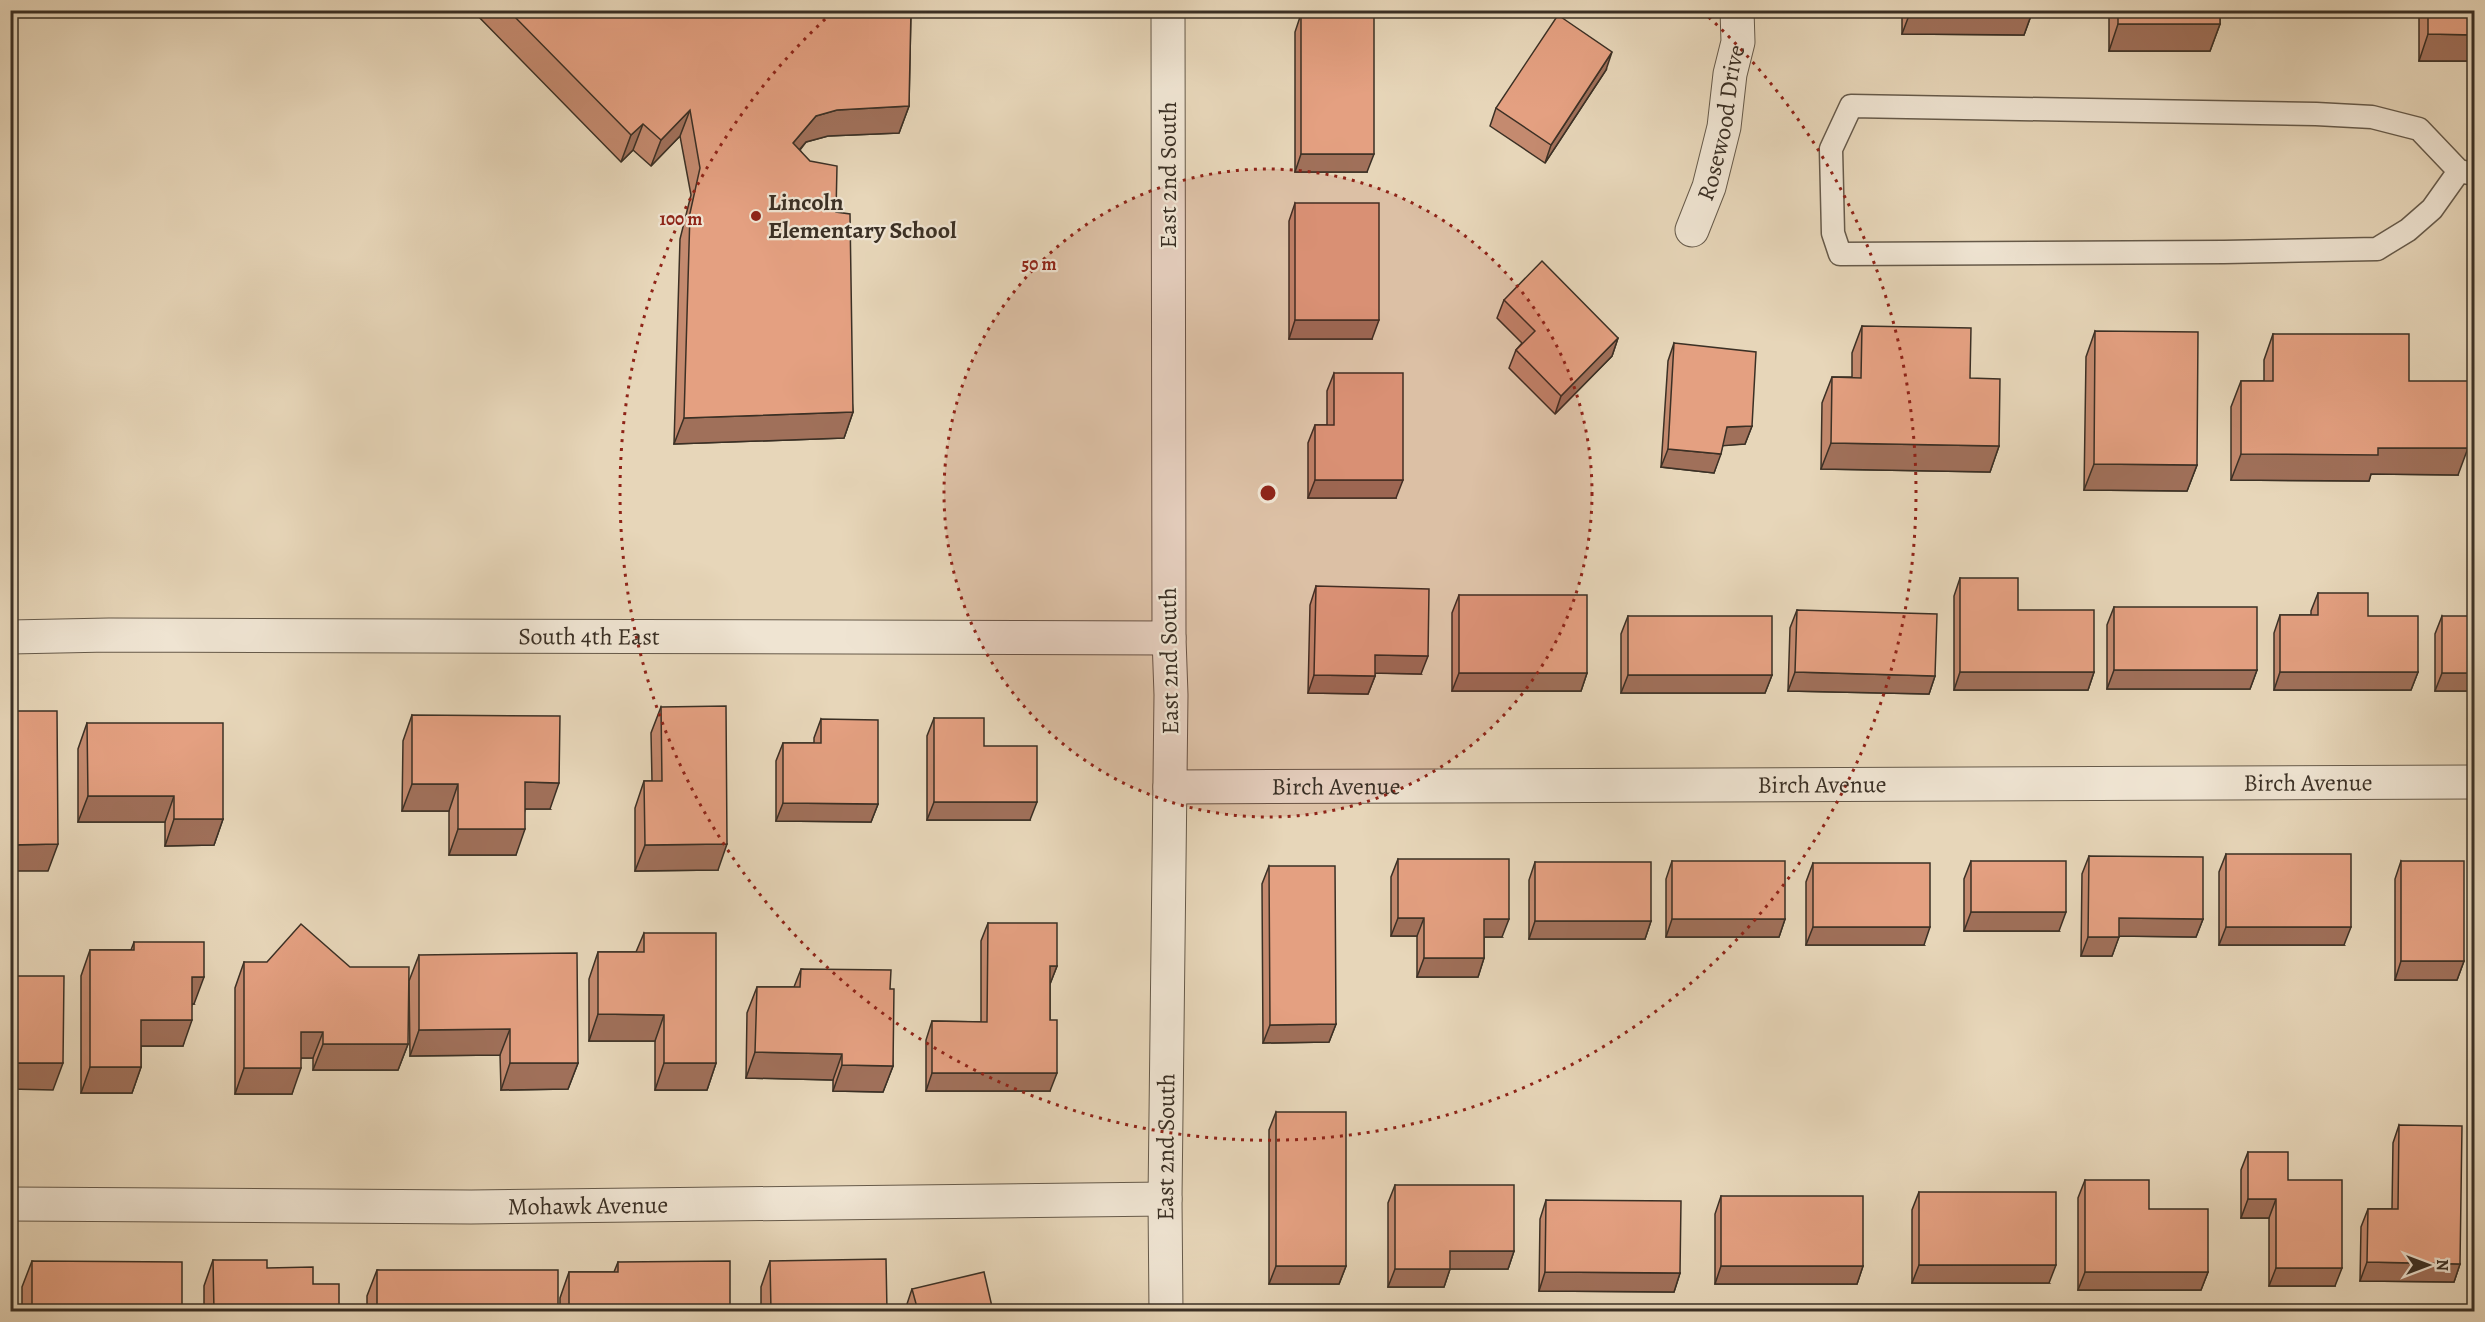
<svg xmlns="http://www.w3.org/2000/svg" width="2485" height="1322" viewBox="0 0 2485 1322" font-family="Alegreya,serif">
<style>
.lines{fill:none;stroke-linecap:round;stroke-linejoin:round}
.lane-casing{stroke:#665a4a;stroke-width:25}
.street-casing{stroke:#665a4a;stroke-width:35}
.lane{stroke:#efe4d2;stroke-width:22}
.street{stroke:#efe4d2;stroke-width:33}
.wall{fill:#c48a6f;stroke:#3b3025;stroke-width:1.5}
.shaded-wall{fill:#a0705a;stroke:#3b3025;stroke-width:1.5}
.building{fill:#e4a081;stroke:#3b3025;stroke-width:1.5}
.ring{fill:none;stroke:#8f2418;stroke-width:3;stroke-dasharray:3 6}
.poi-dot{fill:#8f2418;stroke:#efe4d2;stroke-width:2}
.labels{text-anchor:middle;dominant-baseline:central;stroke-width:4.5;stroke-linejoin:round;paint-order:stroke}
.street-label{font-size:24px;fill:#3b3025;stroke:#efe4d2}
.poi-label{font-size:24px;font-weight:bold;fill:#3b3025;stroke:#efe4d2;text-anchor:start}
.centre{fill:#8f2418;stroke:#efe4d2;stroke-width:3}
.ring-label{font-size:18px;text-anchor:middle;font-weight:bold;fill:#8f2418;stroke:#efe4d2;stroke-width:4.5;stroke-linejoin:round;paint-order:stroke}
</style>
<rect width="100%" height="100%" fill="#e7d6b9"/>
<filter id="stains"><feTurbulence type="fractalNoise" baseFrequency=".00333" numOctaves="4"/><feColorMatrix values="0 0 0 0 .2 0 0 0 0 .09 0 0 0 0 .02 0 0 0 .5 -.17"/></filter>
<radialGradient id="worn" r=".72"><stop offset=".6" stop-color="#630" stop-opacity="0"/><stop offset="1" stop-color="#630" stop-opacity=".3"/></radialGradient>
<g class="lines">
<defs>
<path id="lane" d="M 2459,171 L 2432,209 L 2408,230 L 2377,249 L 2224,252 L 1840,254 L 1833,233 L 1831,149 L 1851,106 L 2316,114 L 2372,117 L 2419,129 L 2459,171 L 2474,174"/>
<g id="street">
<path id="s1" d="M 1692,230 L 1709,187 L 1724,127 L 1730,74 L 1738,42 L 1737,10"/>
<path id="s2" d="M 10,637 L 109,635 L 1169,638"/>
<path id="s3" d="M 1170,787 L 2474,782"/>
<path id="s4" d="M 10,1204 L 471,1207 L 1165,1199"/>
<path id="s5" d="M 1166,1312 L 1165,1199 L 1171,695 L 1169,638 L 1168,10"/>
</g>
</defs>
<!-- lane casing -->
<use href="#lane" class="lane-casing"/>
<!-- street casing -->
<use href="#street" class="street-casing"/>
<!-- lane -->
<use href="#lane" class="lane"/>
<!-- street -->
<use href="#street" class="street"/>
</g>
<!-- wall -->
<g class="wall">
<path d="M 472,10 L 911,10 L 909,106 L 899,133 L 828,136 L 806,142 L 800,150 L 836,212 L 853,412 L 844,438 L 674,444 L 680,239 L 691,195 L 680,136 L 651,166 L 633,150 L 621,162 Z"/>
<path d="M 1902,10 L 2033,10 L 2024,35 L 1902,34 Z"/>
<path d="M 2109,10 L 2220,10 L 2220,24 L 2210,51 L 2109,51 Z"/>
<rect x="2419" y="10" width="56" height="51"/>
<path d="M 1301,14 L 1367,172 L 1295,172 L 1295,32 Z"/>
<path d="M 1606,70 L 1545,163 L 1490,126 L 1496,108 Z"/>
<path d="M 1295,203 L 1372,339 L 1289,339 L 1289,221 Z"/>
<path d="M 1504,300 L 1618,338 L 1612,356 L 1555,414 L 1509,368 L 1516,350 L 1522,343 L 1497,318 Z"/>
<path d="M 1862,326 L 1970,378 L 1999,446 L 1990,472 L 1821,469 L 1822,403 L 1832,377 L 1852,377 L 1852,353 Z"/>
<path d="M 2095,331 L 2197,465 L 2187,491 L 2084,490 L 2086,357 Z"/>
<path d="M 2273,334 L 2409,381 L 2458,475 L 2371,474 L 2369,481 L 2231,480 L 2231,407 L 2241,381 L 2264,381 L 2264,360 Z"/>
<path d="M 1674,343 L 1752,426 L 1745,444 L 1723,445 L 1714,473 L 1661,467 L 1668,361 Z"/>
<path d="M 1334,373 L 1396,498 L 1308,498 L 1308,443 L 1315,425 L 1327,425 L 1327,391 Z"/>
<path d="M 1960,578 L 2018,610 L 2094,672 L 2088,690 L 1954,690 L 1954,596 Z"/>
<path d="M 1316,586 L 1421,674 L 1375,673 L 1375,676 L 1368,694 L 1308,693 L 1310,605 Z"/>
<path d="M 2318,593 L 2368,616 L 2418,672 L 2411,690 L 2274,690 L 2274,633 L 2280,615 L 2311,615 L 2311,611 Z"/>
<path d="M 1459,595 L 1587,673 L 1581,691 L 1452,691 L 1452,613 Z"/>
<path d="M 2114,607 L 2257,670 L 2250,689 L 2107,689 L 2107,625 Z"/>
<path d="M 1797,610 L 1935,676 L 1929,694 L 1788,691 L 1790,628 Z"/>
<path d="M 1628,616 L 1772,675 L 1765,693 L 1621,693 L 1621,634 Z"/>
<path d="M 2442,616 L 2475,691 L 2435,691 L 2435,634 Z"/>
<path d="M 661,707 L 718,870 L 635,871 L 635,808 L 644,781 L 652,781 L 651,733 Z"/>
<path d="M 412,715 L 550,809 L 525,809 L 516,855 L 449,855 L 449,811 L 402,811 L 403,741 Z"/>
<path d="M 934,718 L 984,746 L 1030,820 L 927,820 L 927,736 Z"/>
<path d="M 821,719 L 878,804 L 871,822 L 776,821 L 776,761 L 783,743 L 814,743 L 814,738 Z"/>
<path d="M 87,723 L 223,819 L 214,845 L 165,846 L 165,822 L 78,822 L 78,749 Z"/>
<path d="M 2226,854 L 2344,945 L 2219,945 L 2219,872 Z"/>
<path d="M 2089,856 L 2203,919 L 2196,937 L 2119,936 L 2112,956 L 2081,956 L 2082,874 Z"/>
<path d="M 1398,859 L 1502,937 L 1484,937 L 1484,958 L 1478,977 L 1417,977 L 1417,936 L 1391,936 L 1391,877 Z"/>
<path d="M 1672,861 L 1785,919 L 1779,937 L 1666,937 L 1666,879 Z"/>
<path d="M 1971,861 L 2059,931 L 1964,931 L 1964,879 Z"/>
<path d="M 2401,861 L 2464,961 L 2457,980 L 2395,980 L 2395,879 Z"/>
<path d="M 1535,862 L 1651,921 L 1645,939 L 1529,939 L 1529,880 Z"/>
<path d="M 1813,863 L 1924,945 L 1806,945 L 1806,882 Z"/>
<path d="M 1269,866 L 1336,1024 L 1329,1042 L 1263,1043 L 1262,884 Z"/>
<path d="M 988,923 L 1057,966 L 1050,984 L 1050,1091 L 926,1091 L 926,1040 L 932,1021 L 981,1022 L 981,941 Z"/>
<path d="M 644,933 L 716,1063 L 707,1090 L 655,1090 L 655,1041 L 589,1041 L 589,979 L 598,952 L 636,952 Z"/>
<path d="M 134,942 L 194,1004 L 192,1004 L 183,1046 L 141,1046 L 141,1067 L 132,1093 L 81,1093 L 81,976 L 90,950 L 131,950 Z"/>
<path d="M 419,955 L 578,1063 L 568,1089 L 501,1090 L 500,1055 L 410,1056 L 409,981 Z"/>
<path d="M 244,962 L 408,1044 L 398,1070 L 313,1070 L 313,1058 L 301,1058 L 292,1094 L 235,1094 L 235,988 Z"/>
<path d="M 801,969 L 890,989 L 893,1066 L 883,1092 L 833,1091 L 833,1080 L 746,1078 L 747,1013 L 757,987 L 794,987 Z"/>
<path d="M 1276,1112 L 1346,1266 L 1339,1284 L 1269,1284 L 1269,1130 Z"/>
<path d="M 2399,1125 L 2460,1264 L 2454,1282 L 2360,1281 L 2361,1227 L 2368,1209 L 2392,1209 L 2393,1143 Z"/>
<path d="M 2248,1152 L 2288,1180 L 2335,1286 L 2269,1286 L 2269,1218 L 2241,1218 L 2241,1170 Z"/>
<path d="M 2085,1180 L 2149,1209 L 2208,1272 L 2201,1290 L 2078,1290 L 2078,1198 Z"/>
<path d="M 1395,1185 L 1514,1251 L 1508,1269 L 1450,1269 L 1444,1287 L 1388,1287 L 1388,1203 Z"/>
<path d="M 1919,1192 L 2049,1283 L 1912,1283 L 1912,1210 Z"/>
<path d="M 1721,1196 L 1863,1266 L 1857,1284 L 1715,1284 L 1715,1214 Z"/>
<path d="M 1546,1200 L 1680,1273 L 1674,1292 L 1539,1291 L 1540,1219 Z"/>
<path d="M 213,1260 L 313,1284 L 339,1311 L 204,1311 L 204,1286 Z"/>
<path d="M 32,1261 L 182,1311 L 22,1311 L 22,1287 Z"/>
<path d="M 770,1261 L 887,1311 L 761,1311 L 761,1287 Z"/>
<path d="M 618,1262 L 730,1311 L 560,1311 L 560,1298 L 569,1272 L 614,1272 Z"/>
<path d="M 377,1270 L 558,1311 L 367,1311 L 367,1296 Z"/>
<path d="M 912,1289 L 993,1311 L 907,1311 L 906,1307 Z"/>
</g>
<!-- shaded-wall -->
<g class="shaded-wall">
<path d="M 1911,10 L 2033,10 L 2024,35 L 1902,34 Z"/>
<path d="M 2118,24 L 2220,24 L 2210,51 L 2109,51 Z"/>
<path d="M 2428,34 L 2475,35 L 2475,61 L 2419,61 Z"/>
<path d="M 1612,52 L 1606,70 L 1545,163 L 1551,145 Z"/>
<path d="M 909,106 L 899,133 L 828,136 L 806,142 L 783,169 L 793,143 L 816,116 L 837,110 Z"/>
<path d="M 690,110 L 680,136 L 651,166 L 661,140 Z"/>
<path d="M 643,124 L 633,150 L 621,162 L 631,135 Z"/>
<path d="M 1301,154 L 1374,154 L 1367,172 L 1295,172 Z"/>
<path d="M 1295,320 L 1379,320 L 1372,339 L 1289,339 Z"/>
<path d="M 1618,338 L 1612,356 L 1555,414 L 1561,396 Z"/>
<path d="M 853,412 L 844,438 L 674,444 L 684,418 Z"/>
<path d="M 1752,426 L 1745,444 L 1720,446 L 1727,427 Z"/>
<path d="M 1831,443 L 1999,446 L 1990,472 L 1821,469 Z"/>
<path d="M 2378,448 L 2468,448 L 2458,475 L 2371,474 L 2369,481 L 2231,480 L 2241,454 Z"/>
<path d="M 1668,449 L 1721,454 L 1714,473 L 1661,467 Z"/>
<path d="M 2094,464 L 2197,465 L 2187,491 L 2084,490 Z"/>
<path d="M 1315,480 L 1403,480 L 1396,498 L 1308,498 Z"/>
<path d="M 1375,655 L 1428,656 L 1421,674 L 1368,673 Z"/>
<path d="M 2114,670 L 2257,670 L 2250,689 L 2107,689 Z"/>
<path d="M 1795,672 L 1935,676 L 1929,694 L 1788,691 Z"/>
<path d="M 1960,672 L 2094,672 L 2088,690 L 1954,690 Z"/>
<path d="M 2280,672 L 2418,672 L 2411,690 L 2274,690 Z"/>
<path d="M 1459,673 L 1587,673 L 1581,691 L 1452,691 Z"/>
<path d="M 2442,673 L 2475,673 L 2475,691 L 2435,691 Z"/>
<path d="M 1314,675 L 1375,676 L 1368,694 L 1308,693 Z"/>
<path d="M 1628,675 L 1772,675 L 1765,693 L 1621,693 Z"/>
<path d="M 525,782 L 559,783 L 550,809 L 516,809 Z"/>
<path d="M 412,784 L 458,784 L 449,811 L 402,811 Z"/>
<path d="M 88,796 L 174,796 L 165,822 L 78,822 Z"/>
<path d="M 934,802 L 1037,802 L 1030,820 L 927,820 Z"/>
<path d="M 783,803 L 878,804 L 871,822 L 776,821 Z"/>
<path d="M 174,819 L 223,819 L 214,845 L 165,846 Z"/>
<path d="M 458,829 L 525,829 L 516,855 L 449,855 Z"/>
<path d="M 58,844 L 48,871 L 10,871 L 10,845 Z"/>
<path d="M 727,844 L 718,870 L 635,871 L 645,845 Z"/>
<path d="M 1971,912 L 2066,912 L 2059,931 L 1964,931 Z"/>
<path d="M 1398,918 L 1424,918 L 1417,936 L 1391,936 Z"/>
<path d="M 2119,918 L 2203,919 L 2196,937 L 2112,936 Z"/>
<path d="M 1484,919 L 1509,919 L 1502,937 L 1478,937 Z"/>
<path d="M 1672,919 L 1785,919 L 1779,937 L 1666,937 Z"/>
<path d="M 1535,921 L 1651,921 L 1645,939 L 1529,939 Z"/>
<path d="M 1813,927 L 1930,927 L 1924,945 L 1806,945 Z"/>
<path d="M 2226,927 L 2351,927 L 2344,945 L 2219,945 Z"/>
<path d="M 2088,937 L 2119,937 L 2112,956 L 2081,956 Z"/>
<path d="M 1424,958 L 1484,958 L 1478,977 L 1417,977 Z"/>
<path d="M 2401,961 L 2464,961 L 2457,980 L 2395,980 Z"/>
<path d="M 1050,966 L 1057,966 L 1050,984 L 1043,984 Z"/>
<path d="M 192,977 L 204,977 L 194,1004 L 183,1004 Z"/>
<path d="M 598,1014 L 664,1015 L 655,1041 L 589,1041 Z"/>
<path d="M 141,1020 L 192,1020 L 183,1046 L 132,1046 Z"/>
<path d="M 1336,1024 L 1329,1042 L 1263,1043 L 1270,1025 Z"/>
<path d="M 510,1029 L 500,1055 L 410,1056 L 419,1030 Z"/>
<path d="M 301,1032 L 323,1032 L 313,1058 L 292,1058 Z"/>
<path d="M 323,1044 L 408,1044 L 398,1070 L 313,1070 Z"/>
<path d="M 755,1052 L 842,1054 L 833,1080 L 746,1078 Z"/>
<path d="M 10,1063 L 63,1063 L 53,1090 L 10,1089 Z"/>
<path d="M 510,1063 L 578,1063 L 568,1089 L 501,1090 Z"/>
<path d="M 664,1063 L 716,1063 L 707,1090 L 655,1090 Z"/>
<path d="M 842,1065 L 893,1066 L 883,1092 L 833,1091 Z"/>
<path d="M 90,1067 L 141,1067 L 132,1093 L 81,1093 Z"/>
<path d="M 244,1068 L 301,1068 L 292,1094 L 235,1094 Z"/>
<path d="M 932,1073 L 1057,1073 L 1050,1091 L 926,1091 Z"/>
<path d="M 2248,1199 L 2276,1199 L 2269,1218 L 2241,1218 Z"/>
<path d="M 1450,1251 L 1514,1251 L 1508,1269 L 1444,1269 Z"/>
<path d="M 2367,1262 L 2460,1264 L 2454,1282 L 2360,1281 Z"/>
<path d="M 1919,1265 L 2056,1265 L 2049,1283 L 1912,1283 Z"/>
<path d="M 1276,1266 L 1346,1266 L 1339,1284 L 1269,1284 Z"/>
<path d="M 1721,1266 L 1863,1266 L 1857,1284 L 1715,1284 Z"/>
<path d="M 2276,1268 L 2342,1268 L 2335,1286 L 2269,1286 Z"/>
<path d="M 1395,1269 L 1450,1269 L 1444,1287 L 1388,1287 Z"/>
<path d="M 1545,1272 L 1680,1273 L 1674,1292 L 1539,1291 Z"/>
<path d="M 2085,1272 L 2208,1272 L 2201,1290 L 2078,1290 Z"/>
</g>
<!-- building -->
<g class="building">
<path d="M 508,10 L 911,10 L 909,106 L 837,110 L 816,116 L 793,143 L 810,161 L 837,166 L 836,212 L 850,214 L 853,412 L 684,418 L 690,213 L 700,168 L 690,110 L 661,140 L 643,124 L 631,135 Z"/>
<rect x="2118" y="10" width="102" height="14"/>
<path d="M 2428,10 L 2475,10 L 2475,35 L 2428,34 Z"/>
<rect x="1301" y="14" width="73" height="140"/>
<path d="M 1558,15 L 1612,52 L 1551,145 L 1496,108 Z"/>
<rect x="1295" y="203" width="84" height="117"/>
<path d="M 1542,261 L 1618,338 L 1561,396 L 1516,350 L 1535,331 L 1504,300 Z"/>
<path d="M 1862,326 L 1971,328 L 1970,378 L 2000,379 L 1999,446 L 1831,443 L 1832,377 L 1861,378 Z"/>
<path d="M 2095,331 L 2198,332 L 2197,465 L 2094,464 Z"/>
<path d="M 2273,334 L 2409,334 L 2409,381 L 2468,381 L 2468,448 L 2378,448 L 2378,455 L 2241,454 L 2241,381 L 2273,381 Z"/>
<path d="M 1674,343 L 1756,352 L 1752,426 L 1727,427 L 1721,454 L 1668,449 Z"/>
<path d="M 1334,373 L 1403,373 L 1403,480 L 1315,480 L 1315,425 L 1334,425 Z"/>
<path d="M 1960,578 L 2018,578 L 2018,610 L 2094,610 L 2094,672 L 1960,672 Z"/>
<path d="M 1316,586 L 1429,589 L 1428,656 L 1375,655 L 1375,676 L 1314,675 Z"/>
<path d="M 2318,593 L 2368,593 L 2368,616 L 2418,616 L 2418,672 L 2280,672 L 2280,615 L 2318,615 Z"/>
<rect x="1459" y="595" width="128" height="78"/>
<rect x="2114" y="607" width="143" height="63"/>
<path d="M 1797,610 L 1937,614 L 1935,676 L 1795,672 Z"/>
<rect x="1628" y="616" width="144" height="59"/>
<rect x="2442" y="616" width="33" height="57"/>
<path d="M 726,706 L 727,844 L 645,845 L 644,781 L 662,781 L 661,707 Z"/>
<path d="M 10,711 L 57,711 L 58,844 L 10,845 Z"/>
<path d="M 412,715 L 560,716 L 559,783 L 525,782 L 525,829 L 458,829 L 458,784 L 412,784 Z"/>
<path d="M 934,718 L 984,718 L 984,746 L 1037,746 L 1037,802 L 934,802 Z"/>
<path d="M 821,719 L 878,720 L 878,804 L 783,803 L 783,743 L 821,743 Z"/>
<path d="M 87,723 L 223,723 L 223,819 L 174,819 L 174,796 L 88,796 Z"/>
<rect x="2226" y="854" width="125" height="73"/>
<path d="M 2089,856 L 2203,857 L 2203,919 L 2119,918 L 2119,937 L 2088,937 Z"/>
<path d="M 1398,859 L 1509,859 L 1509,919 L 1484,919 L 1484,958 L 1424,958 L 1424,918 L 1398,918 Z"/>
<rect x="1672" y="861" width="113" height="58"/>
<rect x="1971" y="861" width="95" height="51"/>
<rect x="2401" y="861" width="63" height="100"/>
<rect x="1535" y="862" width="116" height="59"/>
<rect x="1813" y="863" width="117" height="64"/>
<path d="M 1269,866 L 1335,866 L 1336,1024 L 1270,1025 Z"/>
<path d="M 988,923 L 1057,923 L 1057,966 L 1050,966 L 1050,1020 L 1057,1020 L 1057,1073 L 932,1073 L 932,1021 L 987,1022 Z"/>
<path d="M 301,924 L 350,967 L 409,967 L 408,1044 L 323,1044 L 323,1032 L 301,1032 L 301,1068 L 244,1068 L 244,962 L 267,962 Z"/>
<path d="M 644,933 L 716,933 L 716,1063 L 664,1063 L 664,1015 L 598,1014 L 598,952 L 644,952 Z"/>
<path d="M 134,942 L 204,942 L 204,977 L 192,977 L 192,1020 L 141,1020 L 141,1067 L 90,1067 L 90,950 L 134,950 Z"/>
<path d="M 577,953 L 578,1063 L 510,1063 L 510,1029 L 419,1030 L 419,955 Z"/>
<path d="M 801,969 L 891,970 L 890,989 L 894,989 L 893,1066 L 842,1065 L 842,1054 L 755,1052 L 757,987 L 800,987 Z"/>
<path d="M 10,976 L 64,976 L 63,1063 L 10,1063 Z"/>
<rect x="1276" y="1112" width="70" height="154"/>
<path d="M 2399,1125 L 2462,1126 L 2460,1264 L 2367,1262 L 2368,1209 L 2398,1209 Z"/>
<path d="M 2248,1152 L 2288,1152 L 2288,1180 L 2342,1180 L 2342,1268 L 2276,1268 L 2276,1199 L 2248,1199 Z"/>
<path d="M 2085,1180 L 2149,1180 L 2149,1209 L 2208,1209 L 2208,1272 L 2085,1272 Z"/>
<path d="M 1395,1185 L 1514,1185 L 1514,1251 L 1450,1251 L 1450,1269 L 1395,1269 Z"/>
<rect x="1919" y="1192" width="137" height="73"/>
<rect x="1721" y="1196" width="142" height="70"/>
<path d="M 1546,1200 L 1681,1201 L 1680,1273 L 1545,1272 Z"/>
<path d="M 886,1259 L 887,1311 L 771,1311 L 770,1261 Z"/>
<path d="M 213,1260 L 267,1260 L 267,1268 L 313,1267 L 313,1284 L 339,1284 L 339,1311 L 214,1311 Z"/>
<path d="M 32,1261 L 182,1262 L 182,1311 L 32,1311 Z"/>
<path d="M 730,1261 L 730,1311 L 569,1311 L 569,1272 L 618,1272 L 618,1262 Z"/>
<rect x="377" y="1270" width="181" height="41"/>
<path d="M 984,1272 L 993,1311 L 918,1311 L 912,1289 Z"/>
</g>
<!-- distance rings -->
<circle cx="1268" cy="493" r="324" fill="#8f2418" fill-opacity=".12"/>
<g class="ring">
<circle cx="1268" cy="493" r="324"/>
<path d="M1702 11A648 648 0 1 1 834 11"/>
</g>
<!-- markers -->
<circle class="poi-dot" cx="756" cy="216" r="6"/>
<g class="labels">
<!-- street labels -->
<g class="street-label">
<text stroke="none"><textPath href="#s1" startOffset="112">Rosewood Drive</textPath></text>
<text transform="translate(1168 175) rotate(-90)">East 2nd South</text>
<text stroke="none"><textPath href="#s2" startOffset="579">South 4th East</textPath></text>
<text transform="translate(1169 661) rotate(-91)">East 2nd South</text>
<text stroke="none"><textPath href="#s3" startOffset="1138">Birch Avenue</textPath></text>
<text stroke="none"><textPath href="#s3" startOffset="652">Birch Avenue</textPath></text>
<text stroke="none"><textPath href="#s3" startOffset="166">Birch Avenue</textPath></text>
<text stroke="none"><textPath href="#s5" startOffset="165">East 2nd South</textPath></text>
<text stroke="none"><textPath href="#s4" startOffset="578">Mohawk Avenue</textPath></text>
</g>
<!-- poi labels -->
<g class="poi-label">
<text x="768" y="202">Lincoln<tspan x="768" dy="28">Elementary School</tspan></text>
</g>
</g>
<circle cx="1268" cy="493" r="9" class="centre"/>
<g class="ring-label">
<text x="681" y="225">100 m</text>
<text x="1039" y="270">50 m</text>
</g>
<!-- margin -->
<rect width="2485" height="1322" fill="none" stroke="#e7d6b9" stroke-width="36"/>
<rect x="12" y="12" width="2461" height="1298" fill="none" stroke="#3b3025" stroke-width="3"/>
<rect x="18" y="18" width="2449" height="1286" fill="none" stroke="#3b3025" stroke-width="1.5"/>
<!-- north arrow -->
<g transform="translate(2428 1265) rotate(90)" stroke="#efe4d2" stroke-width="4.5" paint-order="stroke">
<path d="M0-4.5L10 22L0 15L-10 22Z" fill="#3b3025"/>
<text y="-9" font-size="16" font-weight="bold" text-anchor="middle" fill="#3b3025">N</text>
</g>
<rect width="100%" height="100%" filter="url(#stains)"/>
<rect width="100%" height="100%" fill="url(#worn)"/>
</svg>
